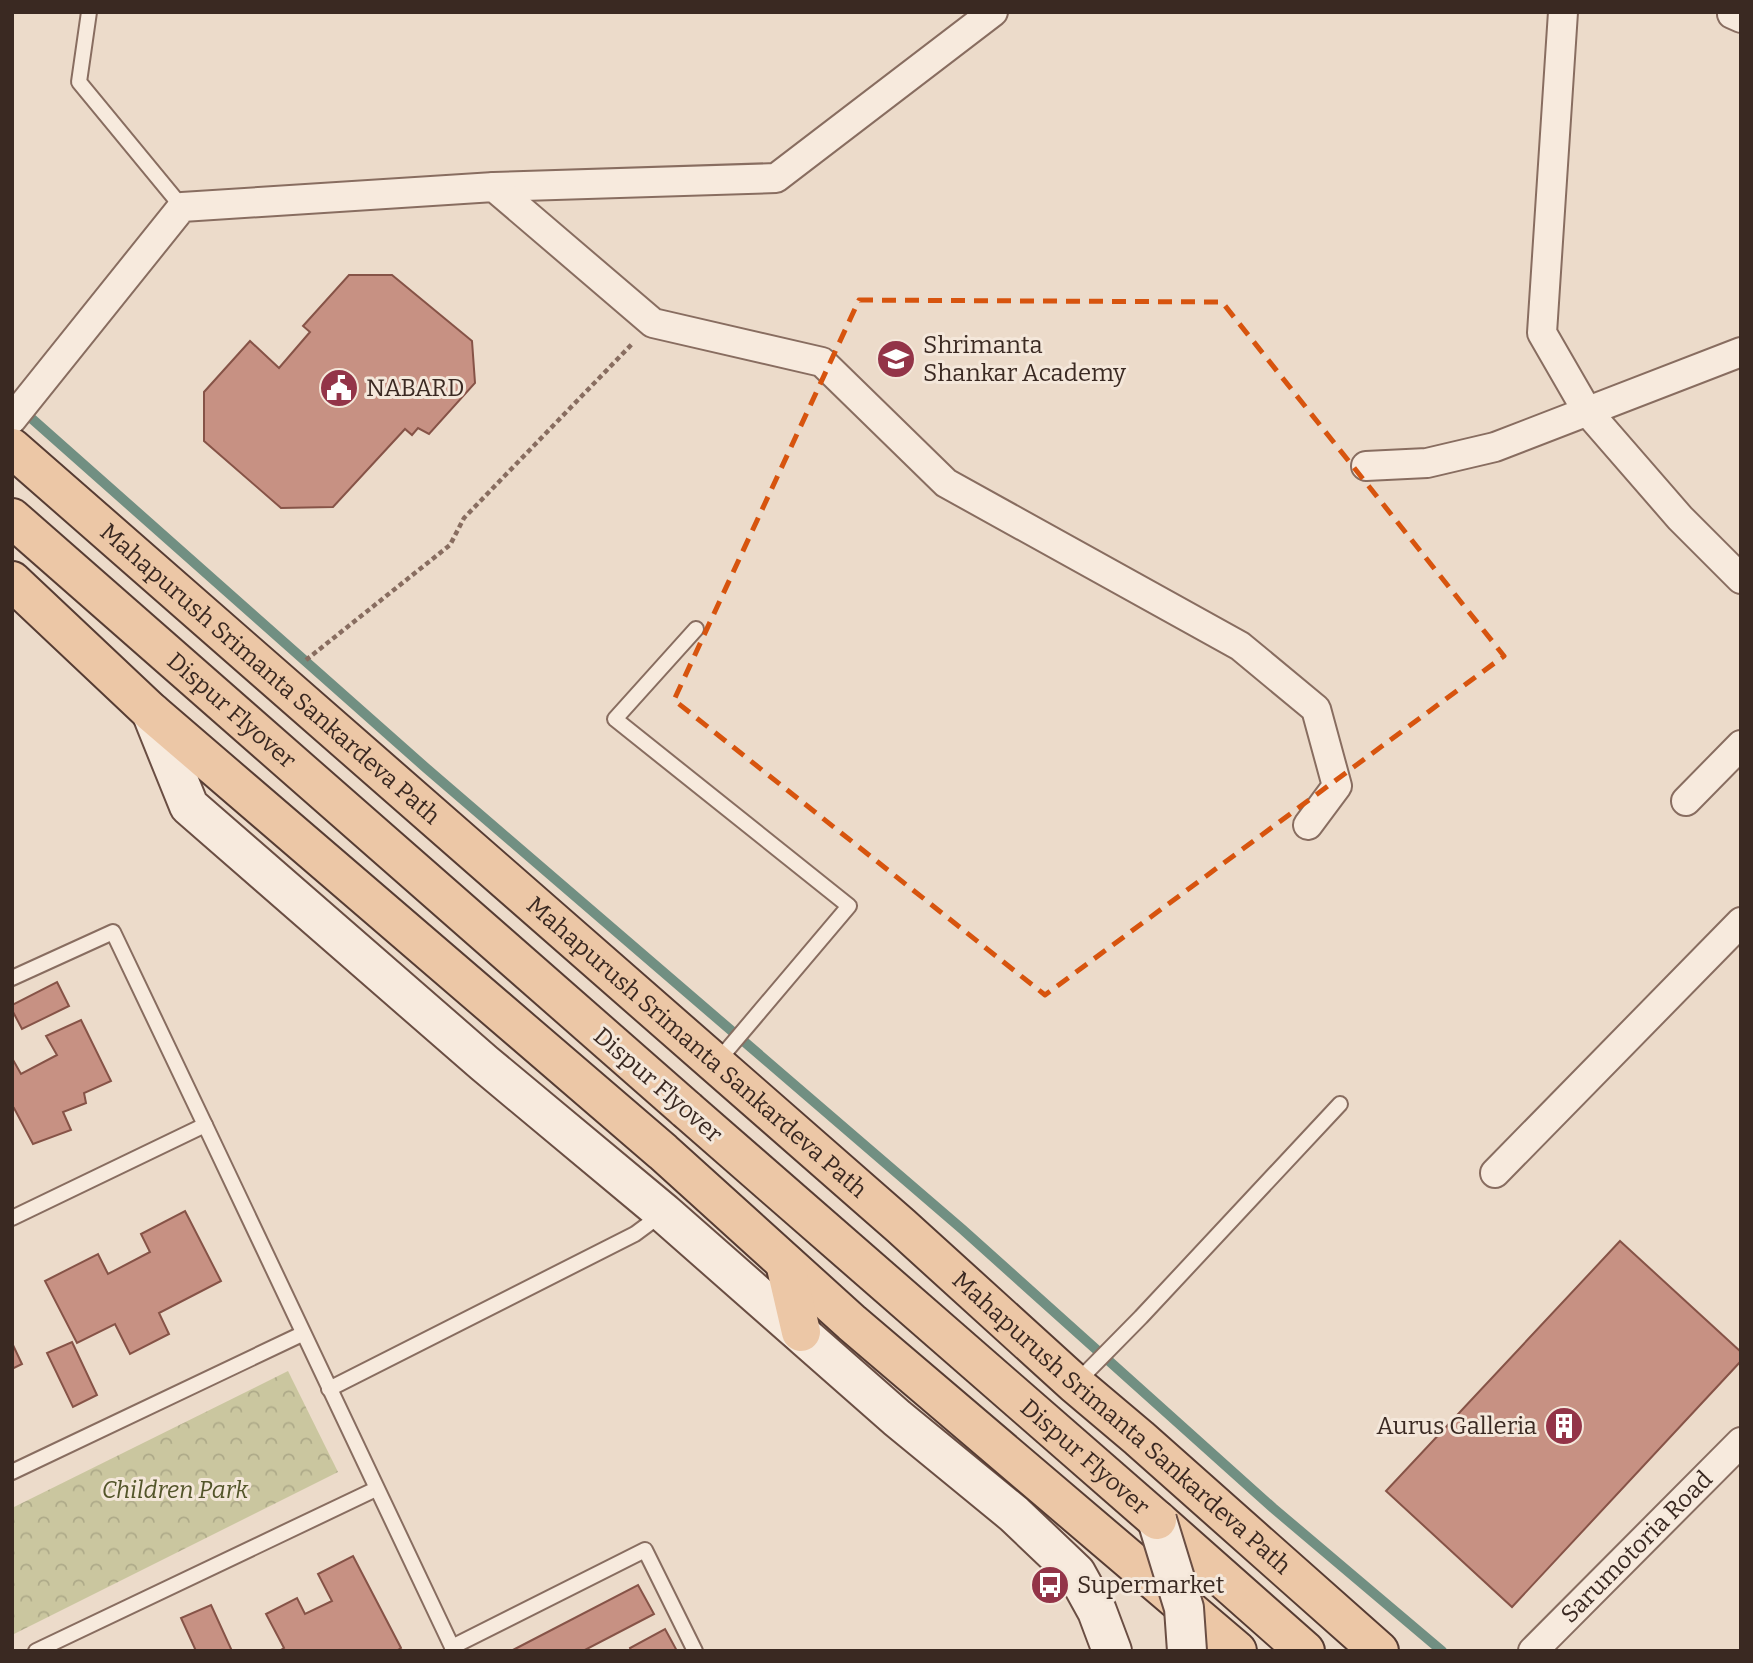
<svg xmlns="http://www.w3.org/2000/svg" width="1753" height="1663" viewBox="0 0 1753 1663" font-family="Bitter,serif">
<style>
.forest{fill:url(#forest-crowns)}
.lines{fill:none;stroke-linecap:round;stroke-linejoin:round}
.stream{stroke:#718f82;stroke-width:10}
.building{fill:#c79183;stroke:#865347;stroke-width:2}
.service-casing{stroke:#886d60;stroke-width:18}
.minor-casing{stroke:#886d60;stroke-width:32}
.secondary-casing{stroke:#6a4e43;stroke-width:42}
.primary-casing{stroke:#563c33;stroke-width:42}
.path{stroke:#886d60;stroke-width:4.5;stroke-dasharray:5 3.5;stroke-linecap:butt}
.service{stroke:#f7eadd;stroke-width:14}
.minor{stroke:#f7eadd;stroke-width:28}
.secondary{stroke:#f7eadd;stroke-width:38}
.primary{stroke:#ecc7a6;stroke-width:38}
.secondary-bridge-casing{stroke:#6a4e43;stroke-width:42;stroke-linecap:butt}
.primary-bridge-casing{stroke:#563c33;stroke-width:42;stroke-linecap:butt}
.secondary-bridge{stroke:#f7eadd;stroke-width:38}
.primary-bridge{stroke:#ecc7a6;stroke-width:38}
.marked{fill:none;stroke:#d7540e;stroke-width:5;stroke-dasharray:14 9;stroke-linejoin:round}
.labels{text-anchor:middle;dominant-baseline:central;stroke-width:6;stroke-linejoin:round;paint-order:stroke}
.poi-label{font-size:24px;fill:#3a2922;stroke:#f4e7da;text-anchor:start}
.street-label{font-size:24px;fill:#3a2922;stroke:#f4e7da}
.park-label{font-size:24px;font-style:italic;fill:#53552a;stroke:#f4e7da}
</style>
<defs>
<pattern id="forest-crowns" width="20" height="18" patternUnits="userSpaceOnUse" patternTransform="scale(1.75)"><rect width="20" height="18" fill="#cac69f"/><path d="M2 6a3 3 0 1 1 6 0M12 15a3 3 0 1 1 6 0" fill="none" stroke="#aeaa89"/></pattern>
</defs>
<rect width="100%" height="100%" fill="#ecdbca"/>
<!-- forest -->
<path class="forest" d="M 288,1371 L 338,1472 L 12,1635 L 12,1508 Z"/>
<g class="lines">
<!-- stream -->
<path class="stream" d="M 22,410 L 426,768 L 962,1229 L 1273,1508 L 1442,1651"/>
</g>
<!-- building -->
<g class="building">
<path d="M 349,275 L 392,275 L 472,341 L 475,383 L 429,434 L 418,428 L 412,435 L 405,429 L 333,507 L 281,508 L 204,441 L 204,392 L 250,341 L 279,368 L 310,332 L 303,326 Z"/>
<path d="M 57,982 L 69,1006 L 22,1029 L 12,1010 L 12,1005 Z"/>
<path d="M 81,1020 L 111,1081 L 84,1093 L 86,1103 L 63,1112 L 71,1130 L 33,1144 L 14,1108 L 12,1109 L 12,1058 L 21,1074 L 57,1055 L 46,1036 Z"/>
<path d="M 185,1211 L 221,1281 L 159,1313 L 169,1334 L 130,1354 L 115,1324 L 77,1343 L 45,1281 L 98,1254 L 108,1274 L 150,1252 L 141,1234 Z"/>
<path d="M 1620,1241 L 1741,1352 L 1741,1361 L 1512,1607 L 1386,1491 Z"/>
<path d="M 72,1342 L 97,1395 L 73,1407 L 47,1353 Z"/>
<path d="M 12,1343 L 22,1364 L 12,1369 Z"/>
<path d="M 353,1556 L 401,1648 L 396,1651 L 279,1651 L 284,1648 L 266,1614 L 297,1598 L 305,1614 L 332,1601 L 318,1574 Z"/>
<path d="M 638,1585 L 654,1614 L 583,1651 L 511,1651 Z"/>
<path d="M 211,1605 L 232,1651 L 196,1651 L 181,1618 Z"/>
<path d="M 665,1629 L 677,1651 L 631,1651 L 630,1648 Z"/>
</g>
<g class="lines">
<defs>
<g id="service">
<path d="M 89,12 L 79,82 L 182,207"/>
<path d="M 696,629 L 615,719 L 849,906 L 717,1062"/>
<path d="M 12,978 L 113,932 L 205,1125"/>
<path d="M 12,1218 L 205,1125 L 454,1651"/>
<path d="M 1076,1383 L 1141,1317 L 1340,1104"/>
<path d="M 329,1389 L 635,1234 L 662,1214"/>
<path d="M 12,1472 L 302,1334"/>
<path d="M 452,1647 L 645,1550 L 695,1651"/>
<path d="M 36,1651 L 376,1489"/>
</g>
<g id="minor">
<path d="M 1563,12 L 1542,333 L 1587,411 L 1680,518 L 1741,579"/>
<path d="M 1732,14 L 1741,18"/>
<path d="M 494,187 L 776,178 L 993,12"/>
<path d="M 12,419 L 182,207 L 494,187 L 653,323 L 822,362 L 946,483 L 1240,646 L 1316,709 L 1337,786 L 1308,825"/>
<path d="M 1366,466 L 1427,463 L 1495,447 L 1741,352"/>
<path d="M 1686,801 L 1741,745"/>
<path d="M 1495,1173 L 1741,922"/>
<path id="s1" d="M 1533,1651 L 1741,1442"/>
</g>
<path id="secondary" d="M 151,712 L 189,806 L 484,1063 L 664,1213 L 897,1418 L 1014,1514 L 1076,1573 L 1097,1611 L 1112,1651"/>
<g id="primary">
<path id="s2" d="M 12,448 L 901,1226 L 1075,1384 L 1139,1438 L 1379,1651"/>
<path id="s3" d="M 12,518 L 687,1110"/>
<path d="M 12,581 L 151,712 L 663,1152 L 852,1323 L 1237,1651"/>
<path d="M 785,1263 L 801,1332"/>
<path d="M 1157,1520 L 1305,1651"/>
</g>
</defs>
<!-- service casing -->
<use href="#service" class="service-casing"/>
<!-- minor casing -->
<use href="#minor" class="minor-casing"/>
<!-- secondary casing -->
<use href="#secondary" class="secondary-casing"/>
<!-- primary casing -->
<use href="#primary" class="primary-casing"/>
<!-- path -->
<path class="path" d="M 306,660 L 450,545 L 464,518 L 632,344"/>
<!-- service -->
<use href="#service" class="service"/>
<!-- minor -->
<use href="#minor" class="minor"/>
<!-- secondary -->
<use href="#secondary" class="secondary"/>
<!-- primary -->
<use href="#primary" class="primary"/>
<defs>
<path id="secondary-bridge" d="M 1157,1520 L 1184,1608 L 1187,1651"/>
<g id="primary-bridge">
<path id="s4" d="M 687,1110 L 1157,1520"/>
</g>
</defs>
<!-- secondary-bridge casing -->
<use href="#secondary-bridge" class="secondary-bridge-casing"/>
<!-- primary-bridge casing -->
<use href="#primary-bridge" class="primary-bridge-casing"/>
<!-- secondary-bridge -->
<use href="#secondary-bridge" class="secondary-bridge"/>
<!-- primary-bridge -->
<use href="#primary-bridge" class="primary-bridge"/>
</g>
<!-- marked area -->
<path class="marked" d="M 859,300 L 1222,302 L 1504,656 L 1045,995 L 674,700 Z"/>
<!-- icons -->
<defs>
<symbol id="school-disc" viewBox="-11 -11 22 22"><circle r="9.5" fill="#933448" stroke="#f4e7da"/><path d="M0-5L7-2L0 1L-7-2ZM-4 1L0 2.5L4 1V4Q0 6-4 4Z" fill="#fff"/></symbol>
<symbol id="civic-disc" viewBox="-11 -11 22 22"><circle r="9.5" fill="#933448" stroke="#f4e7da"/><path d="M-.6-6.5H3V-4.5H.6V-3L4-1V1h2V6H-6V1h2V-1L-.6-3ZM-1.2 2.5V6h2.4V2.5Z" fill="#fff"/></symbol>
<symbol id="building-disc" viewBox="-11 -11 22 22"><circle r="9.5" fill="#933448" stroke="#f4e7da"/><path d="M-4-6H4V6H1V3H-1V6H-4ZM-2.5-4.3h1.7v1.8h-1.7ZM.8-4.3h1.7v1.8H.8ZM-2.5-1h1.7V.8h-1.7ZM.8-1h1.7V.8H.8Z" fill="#fff"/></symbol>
<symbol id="bus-disc" viewBox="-11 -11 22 22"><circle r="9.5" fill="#933448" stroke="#f4e7da"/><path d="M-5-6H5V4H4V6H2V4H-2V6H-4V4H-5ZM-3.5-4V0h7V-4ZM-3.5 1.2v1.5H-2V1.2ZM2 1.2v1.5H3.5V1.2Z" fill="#fff"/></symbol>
</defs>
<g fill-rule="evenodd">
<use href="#school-disc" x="874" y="337" width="44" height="44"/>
<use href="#civic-disc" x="317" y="366" width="44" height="44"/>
<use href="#building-disc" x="1542" y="1404" width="44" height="44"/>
<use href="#bus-disc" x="1028" y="1563" width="44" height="44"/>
</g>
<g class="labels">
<!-- poi labels -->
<g class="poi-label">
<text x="923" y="345">Shrimanta<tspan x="923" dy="28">Shankar Academy</tspan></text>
<text x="366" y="388">NABARD</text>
<text x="1537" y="1426" text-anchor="end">Aurus Galleria</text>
<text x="1077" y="1585">Supermarket</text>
</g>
<!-- street labels -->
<g class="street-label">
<text stroke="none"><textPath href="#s2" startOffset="343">Mahapurush Srimanta Sankardeva Path</textPath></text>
<text stroke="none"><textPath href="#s3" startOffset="292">Dispur Flyover</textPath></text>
<text stroke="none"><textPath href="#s2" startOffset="910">Mahapurush Srimanta Sankardeva Path</textPath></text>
<text transform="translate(658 1085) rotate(41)">Dispur Flyover</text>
<text stroke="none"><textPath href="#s2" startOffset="1477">Mahapurush Srimanta Sankardeva Path</textPath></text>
<text stroke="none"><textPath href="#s4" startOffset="528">Dispur Flyover</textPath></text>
<text stroke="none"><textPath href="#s1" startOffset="147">Sarumotoria Road</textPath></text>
</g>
<!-- park labels -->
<g class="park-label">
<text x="175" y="1490">Children Park</text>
</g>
</g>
<!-- border -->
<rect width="1753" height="1663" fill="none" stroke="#3a2922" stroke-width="28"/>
</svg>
